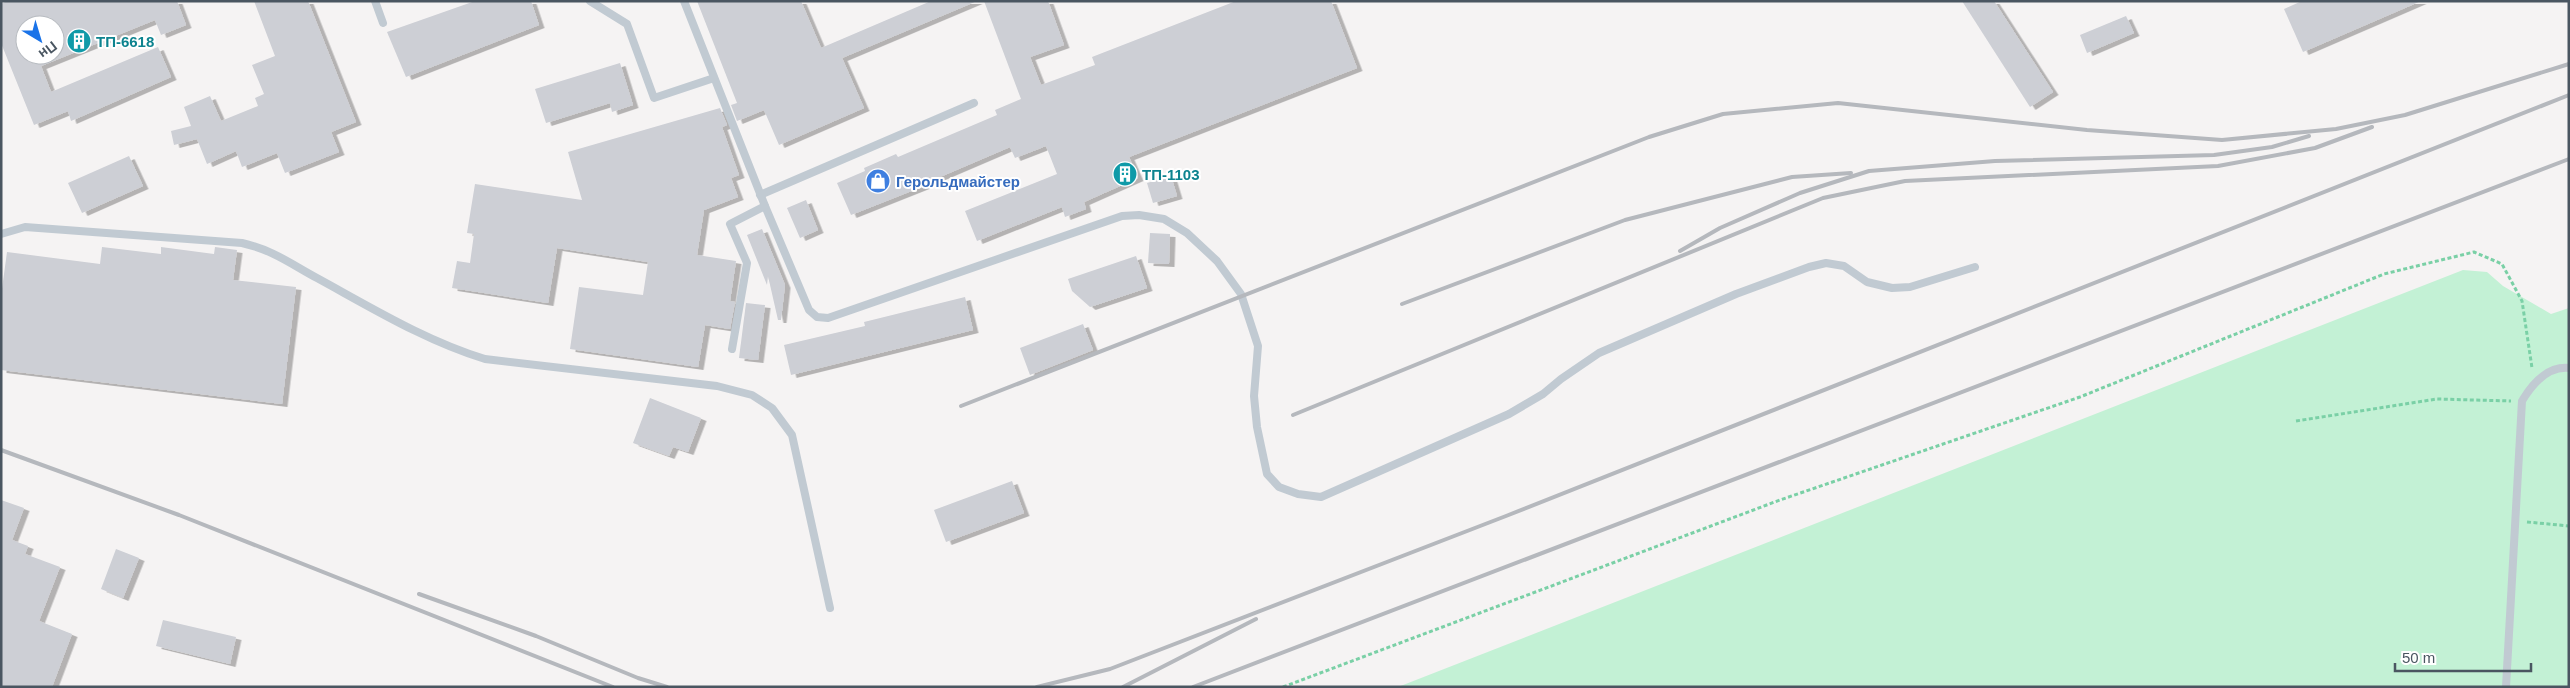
<svg xmlns="http://www.w3.org/2000/svg" width="2570" height="688" viewBox="0 0 2570 688" font-family="Helvetica,sans-serif">
<style>
.green{fill:#c3f1d5}
.building{fill:#cdcfd5;fill-rule:evenodd;filter:url(#shadow)}
.lines{fill:none;stroke-linecap:round;stroke-linejoin:round}
.path{stroke:#7ad0a6;stroke-width:3;stroke-dasharray:4 2.5;stroke-linecap:butt}
.lane{stroke:#c1cad2;stroke-width:8}
.rail{stroke:#b5b8bd;stroke-width:4}
.labels{text-anchor:middle;dominant-baseline:central;stroke-width:4;stroke-linejoin:round;paint-order:stroke}
.culture-label{font-size:15px;font-weight:bold;fill:#0d838f;stroke:#fff;text-anchor:start}
.shop-label{font-size:15px;font-weight:bold;fill:#366cbe;stroke:#fff;text-anchor:start}
</style>
<defs>
<filter id="shadow"><feDropShadow dx="5.5" dy="3" stdDeviation="0" flood-color="#0004"/></filter>
</defs>
<rect width="100%" height="100%" fill="#f5f3f3"/>
<!-- green -->
<path class="green" d="M 2463,270 L 2487,272 L 2503,286 L 2551,314 L 2569,308 L 2569,687 L 1398,687 Z"/>
<!-- building -->
<g class="building">
<path d="M 7,1 L 177,1 L 186,25 L 161,35 L 155,20 L 41,66 L 51,92 L 158,47 L 171,77 L 71,121 L 68,111 L 34,125 L 1,43 L 1,4 ZM 25,25 L 55,25 L 55,55 L 25,55 Z"/>
<path d="M 254,1 L 308,1 L 356,122 L 331,132 L 339,152 L 285,173 L 277,153 L 242,167 L 236,151 L 207,164 L 197,139 L 174,145 L 171,131 L 191,126 L 184,107 L 210,96 L 221,121 L 258,106 L 255,98 L 264,94 L 252,65 L 275,56 Z"/>
<path d="M 475,1 L 531,1 L 539,25 L 406,77 L 387,32 Z"/>
<path d="M 697,1 L 801,1 L 821,48 L 931,1 L 977,1 L 842,58 L 864,108 L 779,145 L 764,110 L 737,121 L 731,105 L 737,103 Z"/>
<path d="M 984,1 L 1048,1 L 1064,45 L 1030,57 L 1041,85 L 1095,65 L 1092,57 L 1236,1 L 1331,1 L 1357,68 L 1129,157 L 1138,178 L 1084,202 L 1086,209 L 1065,217 L 1062,207 L 977,241 L 965,211 L 1057,174 L 1046,146 L 1015,158 L 1010,147 L 933,180 L 934,182 L 851,215 L 837,183 L 865,171 L 864,168 L 896,154 L 898,157 L 997,115 L 995,110 L 1021,99 Z"/>
<path d="M 1962,1 L 1994,1 L 2053,92 L 2030,107 Z"/>
<path d="M 2302,1 L 2421,1 L 2303,52 L 2284,9 Z"/>
<path d="M 2126,16 L 2134,33 L 2087,53 L 2080,35 Z"/>
<path d="M 620,63 L 633,105 L 612,112 L 610,103 L 546,123 L 535,89 Z"/>
<path d="M 720,108 L 727,125 L 722,127 L 739,175 L 731,178 L 738,197 L 704,210 L 697,255 L 736,261 L 730,301 L 735,302 L 730,329 L 705,325 L 698,367 L 570,349 L 579,287 L 643,295 L 648,262 L 557,248 L 548,303 L 452,288 L 457,261 L 470,263 L 474,234 L 467,233 L 475,184 L 582,200 L 568,152 Z"/>
<path d="M 129,156 L 143,186 L 82,213 L 68,183 Z"/>
<path d="M 1171,176 L 1177,196 L 1153,203 L 1147,183 Z"/>
<path d="M 806,200 L 818,230 L 800,238 L 787,208 Z"/>
<path d="M 762,229 L 785,285 L 781,320 L 778,320 L 768,276 L 767,285 L 747,235 Z"/>
<path d="M 1150,233 L 1170,234 L 1169,264 L 1148,263 Z"/>
<path d="M 102,247 L 161,254 L 161,247 L 214,254 L 215,247 L 237,250 L 233,280 L 296,287 L 282,404 L 1,370 L 1,296 L 7,252 L 100,264 Z"/>
<path d="M 1136,256 L 1147,288 L 1090,307 L 1072,291 L 1068,279 Z"/>
<path d="M 965,297 L 973,330 L 791,375 L 784,345 L 865,326 L 864,322 Z"/>
<path d="M 746,303 L 765,305 L 758,360 L 739,358 Z"/>
<path d="M 1083,324 L 1093,350 L 1030,375 L 1020,348 Z"/>
<path d="M 650,398 L 701,418 L 688,452 L 673,447 L 669,456 L 633,443 Z"/>
<path d="M 1012,481 L 1024,513 L 946,542 L 934,510 Z"/>
<path d="M 1,500 L 24,508 L 12,540 L 28,546 L 25,554 L 60,567 L 39,621 L 72,634 L 52,687 L 1,687 Z"/>
<path d="M 116,549 L 139,558 L 123,598 L 101,589 Z"/>
<path d="M 163,620 L 236,637 L 230,664 L 156,646 Z"/>
</g>
<g class="lines">
<!-- path -->
<g class="path">
<path d="M 2296,421 L 2437,399 L 2511,401"/>
<path d="M 2527,522 L 2569,526"/>
<path d="M 1283,687 L 1780,500 L 2080,397 L 2384,274 L 2474,252 L 2502,264 L 2522,301 L 2532,368"/>
</g>
<!-- lane -->
<g class="lane">
<path d="M 375,1 L 383,23"/>
<path d="M 590,1 L 627,24 L 654,98 L 714,78"/>
<path d="M 684,1 L 765,206 L 809,310 L 817,317 L 828,318 L 1122,216 L 1139,215 L 1164,219 L 1187,233 L 1217,261 L 1241,294 L 1258,346 L 1254,396 L 1257,427 L 1267,474 L 1279,487 L 1298,494 L 1321,497 L 1509,414 L 1543,394 L 1561,379 L 1599,353 L 1736,294 L 1809,267 L 1826,263 L 1844,266 L 1867,282 L 1892,288 L 1910,287 L 1975,267"/>
<path d="M 760,195 L 974,103"/>
<path d="M 1,234 L 25,227 L 242,243 C 273,250 291,264 317,278 C 372,308 426,341 485,359 L 717,386 L 752,395 L 772,408 L 792,435 L 830,608"/>
<path d="M 732,349 L 747,263 L 730,224 L 765,206"/>
<path d="M 2506,687 L 2522,401 C 2532,384 2547,366 2569,368"/>
</g>
<!-- rail -->
<g class="rail">
<path d="M 1680,251 L 1720,228 L 1800,193 L 1869,171 L 1995,161 L 2214,155 L 2272,147 L 2309,136"/>
<path d="M 1402,304 L 1625,220 L 1792,177 L 1851,173"/>
<path d="M 961,406 L 1649,137 L 1723,114 L 1838,103 L 2087,130 L 2222,140 L 2336,129 L 2405,115 L 2569,64"/>
<path d="M 1293,415 L 1823,198 L 1905,181 L 2218,166 L 2315,148 L 2372,127"/>
<path d="M 1,450 L 179,515 L 613,687"/>
<path d="M 419,594 L 536,636 L 638,678 L 667,687"/>
<path d="M 1037,687 L 1110,669 L 1506,516 L 2569,95"/>
<path d="M 1123,687 L 1256,619"/>
<path d="M 1193,687 L 2569,159"/>
</g>
</g>
<!-- icons -->
<defs>
<symbol id="building-disc" viewBox="-11 -11 22 22"><circle r="9.5" fill="#0f9aa8" stroke="#fff"/><path d="M-4-6H4V6H1V3H-1V6H-4ZM-2.5-4.3h1.7v1.8h-1.7ZM.8-4.3h1.7v1.8H.8ZM-2.5-1h1.7V.8h-1.7ZM.8-1h1.7V.8H.8Z" fill="#fff"/></symbol>
<symbol id="shop-disc" viewBox="-11 -11 22 22"><circle r="9.5" fill="#3f7fe0" stroke="#fff"/><path d="M-5-2.5h2.3a2.7 3.5 0 0 1 5.4 0H5L5.5 6h-11ZM-1.5-2.5h3a1.5 2.3 0 0 0-3 0Z" fill="#fff"/></symbol>
</defs>
<g fill-rule="evenodd">
<use href="#building-disc" x="65" y="27" width="28" height="28"/>
<use href="#building-disc" x="1111" y="160" width="28" height="28"/>
<use href="#shop-disc" x="864" y="167" width="28" height="28"/>
</g>
<g class="labels">
<!-- culture labels -->
<g class="culture-label">
<text x="96" y="41">ТП-6618</text>
<text x="1142" y="174">ТП-1103</text>
</g>
<!-- shop labels -->
<g class="shop-label">
<text x="896" y="181">Герольдмайстер</text>
</g>
</g>
<!-- border -->
<rect width="2570" height="688" fill="none" stroke="#4a5661" stroke-width="5"/>
<!-- north arrow -->
<g transform="translate(40 40) rotate(142)"><circle r="24" fill="#ffffff" stroke="#b7bbc0"/>
<path d="M0-4L9 19L0 12L-9 19Z" fill="#1a73e8"/>
<text y="-8" font-size="14" font-weight="bold" text-anchor="middle" fill="#4a5661">Пн</text>
</g>
<!-- scale -->
<path d="M2395 663v8h136v-8" fill="none" stroke="#4a5661" stroke-width="2.5"/>
<text x="2402" y="663" font-size="15" fill="#4a5661" stroke="#ffffff" stroke-width="4" paint-order="stroke">50 m</text>
</svg>
